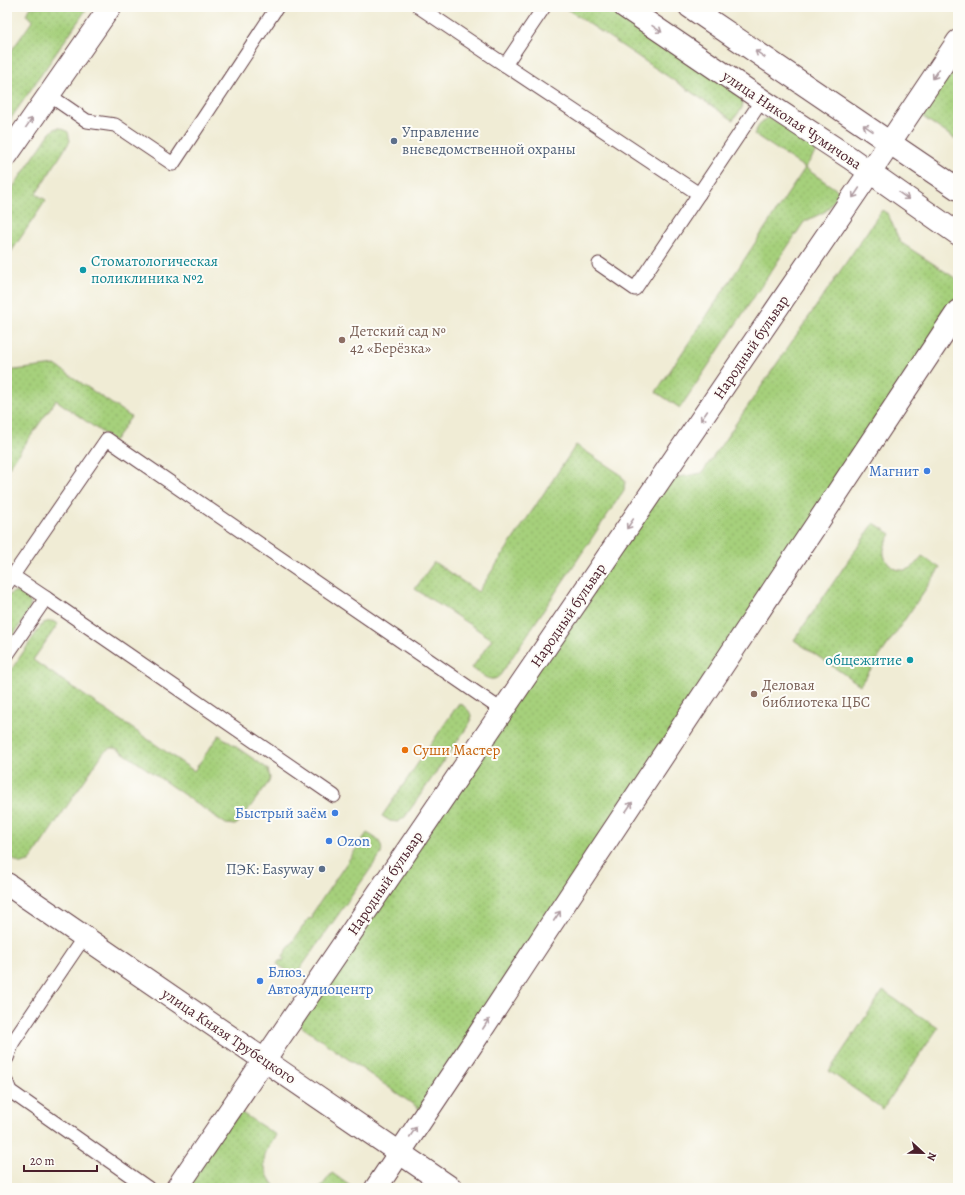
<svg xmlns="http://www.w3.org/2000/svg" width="965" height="1195" viewBox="0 0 965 1195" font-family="Alegreya,serif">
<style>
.grass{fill:url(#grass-dots);stroke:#787854}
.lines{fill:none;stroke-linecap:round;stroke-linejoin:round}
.lane-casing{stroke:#633e44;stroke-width:15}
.street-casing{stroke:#633e44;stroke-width:24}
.secondary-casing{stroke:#633e44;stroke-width:24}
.primary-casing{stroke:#633e44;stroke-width:24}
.lane{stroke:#fff;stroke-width:13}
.street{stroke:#fff;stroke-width:22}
.secondary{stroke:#fff;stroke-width:22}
.primary{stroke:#fff;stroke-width:22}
.oneway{stroke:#ae9aa0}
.service-dot{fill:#5c6f8a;stroke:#fdfcf7;stroke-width:1.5}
.culture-dot{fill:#0f9aa8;stroke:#fdfcf7;stroke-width:1.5}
.education-dot{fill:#8d6e63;stroke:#fdfcf7;stroke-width:1.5}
.shop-dot{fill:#3f7fe0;stroke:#fdfcf7;stroke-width:1.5}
.food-dot{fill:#e8710a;stroke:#fdfcf7;stroke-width:1.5}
.labels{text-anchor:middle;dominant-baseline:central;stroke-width:4;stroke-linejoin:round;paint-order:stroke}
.street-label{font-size:15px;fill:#4a1f2b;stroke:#fdfcf7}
.service-label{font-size:15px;fill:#4e5e75;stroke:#fdfcf7;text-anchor:start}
.culture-label{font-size:15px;fill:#0d838f;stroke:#fdfcf7;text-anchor:start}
.education-label{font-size:15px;fill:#785e54;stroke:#fdfcf7;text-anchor:start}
.shop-label{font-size:15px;fill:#366cbe;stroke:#fdfcf7;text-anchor:end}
.food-label{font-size:15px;fill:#c56008;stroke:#fdfcf7;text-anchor:start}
</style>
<defs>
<pattern id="grass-dots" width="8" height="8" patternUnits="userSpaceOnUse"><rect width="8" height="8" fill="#a6d07c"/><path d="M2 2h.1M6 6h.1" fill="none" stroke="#90b26b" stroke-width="1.8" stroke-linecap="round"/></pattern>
</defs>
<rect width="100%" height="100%" fill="#fdfcf7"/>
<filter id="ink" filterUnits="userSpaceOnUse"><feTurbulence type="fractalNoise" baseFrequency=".025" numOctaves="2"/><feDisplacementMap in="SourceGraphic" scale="8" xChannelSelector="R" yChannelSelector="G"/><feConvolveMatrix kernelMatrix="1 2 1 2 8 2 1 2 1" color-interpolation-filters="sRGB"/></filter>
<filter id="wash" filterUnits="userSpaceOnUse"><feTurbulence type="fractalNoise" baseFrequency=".012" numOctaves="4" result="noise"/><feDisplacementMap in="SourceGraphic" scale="16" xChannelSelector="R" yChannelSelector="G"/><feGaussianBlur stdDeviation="0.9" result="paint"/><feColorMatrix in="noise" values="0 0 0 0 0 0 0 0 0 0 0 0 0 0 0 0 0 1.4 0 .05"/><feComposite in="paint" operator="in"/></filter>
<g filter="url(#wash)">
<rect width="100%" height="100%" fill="#f0ecd5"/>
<!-- grass -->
<g class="grass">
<path d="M 31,7 L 88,7 L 7,124 L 7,57 L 33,20 L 26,15 Z"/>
<path d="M 568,7 L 610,7 L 738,92 L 743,99 L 742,108 L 733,120 L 567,9 Z"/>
<path d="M 958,45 L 958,141 L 914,111 Z"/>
<path d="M 768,117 L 819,147 L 805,168 L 840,192 L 826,211 L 804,222 L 680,408 L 656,392 L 805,168 L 754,134 L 761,122 Z"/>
<path d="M 56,128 L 61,128 L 68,132 L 70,141 L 36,194 L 46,200 L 7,258 L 7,196 L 50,133 Z"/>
<path d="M 882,210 L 888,214 L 900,242 L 958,280 L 958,306 L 424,1112 L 295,1022 L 662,480 L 702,473 Z"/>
<path d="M 55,365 L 131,417 L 114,441 L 56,400 L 7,470 L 7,371 Z"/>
<path d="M 576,445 L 620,474 L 625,481 L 624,490 L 501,674 C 492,686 481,674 472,668 L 492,639 L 415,589 L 434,562 L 478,592 Z"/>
<path d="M 874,523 L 891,534 C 888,539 885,544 884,549 C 882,564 898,575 911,568 C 916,565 919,561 922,556 L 940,568 L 860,685 L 794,640 Z"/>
<path d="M 14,592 C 27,592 33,600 29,612 L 7,644 L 7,597 L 9,595 Z"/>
<path d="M 52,621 L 58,624 L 33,660 L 194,771 L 219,735 L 268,769 L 270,778 L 269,782 L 238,823 L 235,825 L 226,824 L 118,749 C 112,747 108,748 103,753 L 29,862 L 21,864 L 7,856 L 7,676 L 43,623 L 47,622 Z"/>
<path d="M 459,703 C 467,708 474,713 470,723 L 405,817 L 398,822 L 390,821 L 382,816 Z"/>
<path d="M 367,833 C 376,838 384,842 381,854 L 295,976 L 277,964 L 279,961 L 284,960 L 283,956 L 285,953 L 308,919 L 313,918 L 312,914 L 314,911 Z"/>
<path d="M 883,991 L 938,1028 L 883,1109 L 829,1071 Z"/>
<path d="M 234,1108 L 276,1135 C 272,1141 268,1147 266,1152 C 261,1166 268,1178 276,1188 L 180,1188 Z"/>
<path d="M 332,1173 L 353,1188 L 320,1188 Z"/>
</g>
</g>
<g filter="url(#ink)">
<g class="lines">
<defs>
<g id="lane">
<path d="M 419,7 L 505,65 L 544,7"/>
<path d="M 505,65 L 699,194"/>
<path d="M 49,95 L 87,121 L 115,125 L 173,164 L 277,7"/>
<path d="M 599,264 L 635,289 L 762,100"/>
<path d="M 13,576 L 46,598"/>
<path d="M 7,584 L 107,439 L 503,711"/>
<path d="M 7,655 L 46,598 L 334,796"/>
<path d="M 7,1058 L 13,1042 L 84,937"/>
<path d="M 7,1083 L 10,1091 L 148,1188"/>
</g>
<g id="street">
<path d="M 177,1188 L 870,172 L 958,41"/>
<path d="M 376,1188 L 475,1040 L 548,929 L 958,311"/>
</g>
<g id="secondary">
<path d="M 625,7 L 762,100 L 850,158 L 958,234"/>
<path d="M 690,7 L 958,189"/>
<path d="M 7,884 L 451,1188"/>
</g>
<path id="primary" d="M 7,155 L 110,7"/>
</defs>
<!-- lane casing -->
<use href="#lane" class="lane-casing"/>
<!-- street casing -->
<use href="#street" class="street-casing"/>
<!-- secondary casing -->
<use href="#secondary" class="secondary-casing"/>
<!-- primary casing -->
<use href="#primary" class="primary-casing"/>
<!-- lane -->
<use href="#lane" class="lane"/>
<!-- street -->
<use href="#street" class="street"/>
<!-- secondary -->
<use href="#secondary" class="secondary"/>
<!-- primary -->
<use href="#primary" class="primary"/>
</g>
<!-- one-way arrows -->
<defs><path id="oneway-shaft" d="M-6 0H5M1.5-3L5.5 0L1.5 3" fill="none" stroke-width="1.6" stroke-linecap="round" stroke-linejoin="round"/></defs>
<g class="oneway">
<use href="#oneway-shaft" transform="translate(657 29) rotate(34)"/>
<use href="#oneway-shaft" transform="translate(760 54) rotate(-146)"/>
<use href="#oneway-shaft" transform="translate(936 74) rotate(124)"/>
<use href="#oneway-shaft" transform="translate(29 123) rotate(-55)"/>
<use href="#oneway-shaft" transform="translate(868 128) rotate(-146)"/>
<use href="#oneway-shaft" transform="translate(856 193) rotate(124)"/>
<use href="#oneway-shaft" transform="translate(904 196) rotate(35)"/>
<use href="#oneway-shaft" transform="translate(704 416) rotate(124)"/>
<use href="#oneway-shaft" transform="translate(630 524) rotate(124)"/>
<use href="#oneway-shaft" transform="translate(629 807) rotate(-56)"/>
<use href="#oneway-shaft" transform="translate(557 916) rotate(-56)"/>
<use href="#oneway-shaft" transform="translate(486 1024) rotate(-57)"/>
<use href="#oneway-shaft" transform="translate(413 1132) rotate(-56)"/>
</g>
</g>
<!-- markers -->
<g class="service-dot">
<circle cx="394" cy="141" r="4"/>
<circle cx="322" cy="869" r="4"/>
</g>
<g class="culture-dot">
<circle cx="83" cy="270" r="4"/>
<circle cx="910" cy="660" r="4"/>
</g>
<g class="education-dot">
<circle cx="342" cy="340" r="4"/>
<circle cx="754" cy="694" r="4"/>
</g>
<g class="shop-dot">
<circle cx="927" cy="471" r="4"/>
<circle cx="335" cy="813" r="4"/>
<circle cx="329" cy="841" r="4"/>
<circle cx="260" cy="981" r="4"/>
</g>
<circle class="food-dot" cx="405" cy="750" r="4"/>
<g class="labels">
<!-- street labels -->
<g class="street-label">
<text transform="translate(792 120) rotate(34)">улица Николая Чумичова</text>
<text transform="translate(751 347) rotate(-56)">Народный бульвар</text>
<text transform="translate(568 615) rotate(-56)">Народный бульвар</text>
<text transform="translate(385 883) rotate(-56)">Народный бульвар</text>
<text transform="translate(229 1036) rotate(34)">улица Князя Трубецкого</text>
</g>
<!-- service labels -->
<g class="service-label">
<text x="402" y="132">Управление<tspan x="402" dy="17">вневедомственной охраны</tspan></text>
<text x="314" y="869" text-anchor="end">ПЭК: Easyway</text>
</g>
<!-- culture labels -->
<g class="culture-label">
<text x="91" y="261">Стоматологическая<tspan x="91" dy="17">поликлиника №2</tspan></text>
<text x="902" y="660" text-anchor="end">общежитие</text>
</g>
<!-- education labels -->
<g class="education-label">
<text x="350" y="331">Детский сад №<tspan x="350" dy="17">42 «Берёзка»</tspan></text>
<text x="762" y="685">Деловая<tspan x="762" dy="17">библиотека ЦБС</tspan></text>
</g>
<!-- shop labels -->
<g class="shop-label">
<text x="919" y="471">Магнит</text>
<text x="327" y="813">Быстрый заём</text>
<text x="337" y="841" text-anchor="start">Ozon</text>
<text x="268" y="972" text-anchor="start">Блюз.<tspan x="268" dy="17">Автоаудиоцентр</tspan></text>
</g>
<!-- food labels -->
<g class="food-label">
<text x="413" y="750">Суши Мастер</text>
</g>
</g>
<!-- margin -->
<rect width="965" height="1195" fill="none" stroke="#fdfcf7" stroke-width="24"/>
<!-- north arrow -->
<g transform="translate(923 1153) rotate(112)" stroke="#fdfcf7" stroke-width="3" paint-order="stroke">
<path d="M0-3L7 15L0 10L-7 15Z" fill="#4a1f2b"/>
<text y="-6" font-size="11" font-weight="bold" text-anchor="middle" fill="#4a1f2b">N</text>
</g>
<!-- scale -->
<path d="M24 1165v6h73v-6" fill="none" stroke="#4a1f2b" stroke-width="2"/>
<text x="30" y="1165" font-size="12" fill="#4a1f2b" stroke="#fdfcf7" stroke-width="3" paint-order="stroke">20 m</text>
</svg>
